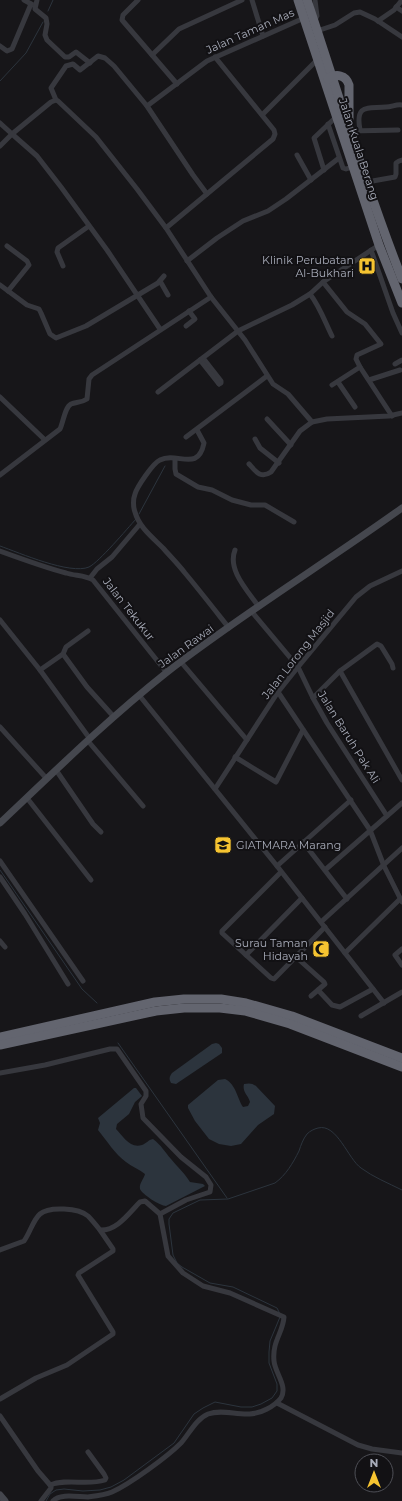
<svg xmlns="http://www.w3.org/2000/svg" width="402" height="1501" viewBox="0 0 402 1501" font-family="Montserrat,sans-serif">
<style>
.water{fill:#2c343d}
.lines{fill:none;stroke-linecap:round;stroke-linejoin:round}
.stream{stroke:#2c343d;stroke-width:1}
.street{stroke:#37383e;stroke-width:5}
.secondary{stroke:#45474e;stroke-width:7}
.highway{stroke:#63656f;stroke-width:9}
.labels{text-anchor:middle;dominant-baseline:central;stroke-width:4;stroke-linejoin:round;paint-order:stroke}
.street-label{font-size:11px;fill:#a8acb9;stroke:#121114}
.poi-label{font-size:11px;fill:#a8acb9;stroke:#121114;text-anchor:end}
</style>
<rect width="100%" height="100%" fill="#171619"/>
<!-- water -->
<g class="water">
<path d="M 216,1043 L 219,1044 L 222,1048 L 222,1053 L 176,1084 L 171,1083 C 169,1079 169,1077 172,1073 L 212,1044 Z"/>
<path d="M 225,1079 C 236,1084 237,1098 243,1107 L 248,1106 L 250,1102 C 248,1095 242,1092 244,1084 C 249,1083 252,1083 256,1086 L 275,1106 L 274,1114 L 258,1125 L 241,1144 L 231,1146 L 219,1144 L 209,1139 L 195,1121 L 188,1108 L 188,1105 L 218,1080 Z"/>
<path d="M 134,1088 L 136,1088 L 142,1096 L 135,1102 L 129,1114 L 117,1124 L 116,1129 C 123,1136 130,1149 142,1145 C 147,1143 148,1140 153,1139 C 161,1145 165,1152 171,1159 C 178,1168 183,1171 190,1182 L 203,1184 L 205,1186 L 166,1206 C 160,1206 142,1194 140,1189 C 139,1183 144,1179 145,1174 C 139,1169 132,1167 126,1162 C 115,1154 107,1141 98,1130 L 100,1123 L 98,1118 Z"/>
</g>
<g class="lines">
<!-- stream -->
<g class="stream">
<path d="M 48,11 L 53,0"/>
<path d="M 0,81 L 26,53 L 43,22"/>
<path d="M 139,514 L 165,466"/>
<path d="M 0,546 C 20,553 70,575 89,567 C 99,562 127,529 136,519"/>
<path d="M 0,870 L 82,989 L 97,1003"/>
<path d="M 118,1043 L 227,1198"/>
<path d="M 280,1314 L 277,1308 L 233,1287 L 210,1283 L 182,1267 L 177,1263 L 173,1255 L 169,1224 L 169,1219 L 173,1213 L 200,1200 L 228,1199 L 275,1183 C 286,1175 293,1163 299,1151 C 301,1145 303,1139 307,1134 C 310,1131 314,1129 318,1128 C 337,1123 348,1159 361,1168 C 373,1177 388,1183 402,1190"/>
<path d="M 46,1501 L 50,1494 L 56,1490 L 64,1489 L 83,1491 L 100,1490 L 111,1487 L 124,1480 L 174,1443 L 194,1414 L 203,1408 L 215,1402 L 241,1407 L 252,1407 L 261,1404 L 272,1398 L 277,1391 L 277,1384 L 269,1363 L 269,1352 L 270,1341 L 280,1317"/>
</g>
<!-- street -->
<g class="street">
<path d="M 24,0 L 33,5"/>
<path d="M 37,0 L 35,9 L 46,18 L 47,24 L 45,35 L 47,40 L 65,57 L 69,57 L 76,52 L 90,63"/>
<path d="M 138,0 L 123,15 L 122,20 L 177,84"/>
<path d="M 252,0 L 263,36"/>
<path d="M 396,7 L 402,11"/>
<path d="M 378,21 L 394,10 L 402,0"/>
<path d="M 314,22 L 317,16 L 315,0"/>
<path d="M 317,31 L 335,25 L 354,13 L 360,12 L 375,19 L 402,37"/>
<path d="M 0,46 L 7,51 L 12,49 L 31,4"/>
<path d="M 152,55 L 179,29 L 242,0"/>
<path d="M 56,100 L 51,88 L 66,66 L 73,64 L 80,70 L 98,56 L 105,58 L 114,66 L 147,106 L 193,175 L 207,194"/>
<path d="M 147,106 L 207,61 L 304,18"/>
<path d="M 262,115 L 317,60"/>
<path d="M 0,123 L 12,134 L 51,102 L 56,100 L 58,101 L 96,137 L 137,189 L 166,228 L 211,297 L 245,340 L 273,384 L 288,394 L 312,422"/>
<path d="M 328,124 L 343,168 L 346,169 L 352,167"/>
<path d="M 360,130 C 355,103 368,109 386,107 C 392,107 396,104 402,105"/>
<path d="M 350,131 L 398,130"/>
<path d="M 0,146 L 12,134 L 37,156 L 61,187 L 107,250 L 160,329"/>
<path d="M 297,155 L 311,180"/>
<path d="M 324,170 L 314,138 L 336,117"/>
<path d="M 367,182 L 395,177 L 396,174 L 396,163 L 399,161 L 402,160"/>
<path d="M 166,228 L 273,139 L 275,134 L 274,130 L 215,57"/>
<path d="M 7,246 L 27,261 L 29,265 L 8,291"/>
<path d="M 371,250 L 393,313 L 402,333"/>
<path d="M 187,261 L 217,238 L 243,221 L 268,211 L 286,199 L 339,158"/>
<path d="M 63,266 L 57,252 L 58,248 L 89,226"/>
<path d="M 160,281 L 168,295"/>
<path d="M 323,282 L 347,312 L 365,324 L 381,344 L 357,355 L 356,359 L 360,367 L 392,416"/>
<path d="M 0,285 L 27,305 L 39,309 L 41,313 L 50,334 L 56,338 L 86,326 L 158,283 L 164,276"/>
<path d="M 310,294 C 320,307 325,322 332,336"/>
<path d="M 186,326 L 195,319 L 189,311"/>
<path d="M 203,358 L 221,381 L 221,383 L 219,384"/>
<path d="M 200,360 L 219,384"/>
<path d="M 395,364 L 402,360"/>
<path d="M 369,380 L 400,370"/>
<path d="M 338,382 L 355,407"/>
<path d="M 332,385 L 360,367"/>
<path d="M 158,392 L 238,331 L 292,305 L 310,294 L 323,282 L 379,245"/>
<path d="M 0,397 L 45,440"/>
<path d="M 267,419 L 291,445"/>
<path d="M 197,430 L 204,443 C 198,473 177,451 160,460 C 153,463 137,487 135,494 C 133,499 133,507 135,512 C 139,527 152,537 163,548 C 170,556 178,564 185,573 C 200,591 214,609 229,628"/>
<path d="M 186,437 L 267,376"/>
<path d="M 255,439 L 260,448 L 279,463"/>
<path d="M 175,459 L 175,469 L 176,474 L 198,487 L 212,490 L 232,500 L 251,505 L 265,505 L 294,522"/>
<path d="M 249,464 C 256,472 261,479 271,472 L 300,431 L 312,422 L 327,419 L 389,416 L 402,413"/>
<path d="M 0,475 L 60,429 C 63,423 65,407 71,404 C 76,402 81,403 87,399 L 89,379 L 92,375 L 211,297"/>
<path d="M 235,550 C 227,570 248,591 259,607"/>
<path d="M 0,551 C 22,559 44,567 66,573 C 75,576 85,575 93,580 L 167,673"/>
<path d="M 90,578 L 97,569 L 112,557 L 140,524"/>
<path d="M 252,612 L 298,667 L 313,698 L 327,723 L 387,816"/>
<path d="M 0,620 L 40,670 L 90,739"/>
<path d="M 88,631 L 66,647 L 63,654 L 87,687 L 114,717"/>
<path d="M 181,662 L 247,740"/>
<path d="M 40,670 L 63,654"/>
<path d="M 340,671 L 402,780"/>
<path d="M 278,692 L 370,830 L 384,866 L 402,902"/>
<path d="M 139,695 L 277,866 L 384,1003"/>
<path d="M 313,698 L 340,671 L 377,644 L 381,646 L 392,664 L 393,668"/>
<path d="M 0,727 L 47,779"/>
<path d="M 88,741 L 143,806"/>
<path d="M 235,757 L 276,782 L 303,730"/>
<path d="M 56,770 L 93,824 L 101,832"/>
<path d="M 215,789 L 278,692 L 298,667 L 356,597 L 370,586 L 402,571"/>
<path d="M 27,798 L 91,880"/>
<path d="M 303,842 L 347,899"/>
<path d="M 0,861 L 83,981"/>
<path d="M 277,866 L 351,800"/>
<path d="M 325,870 L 402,803"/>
<path d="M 281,872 L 222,931 L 222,933 L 271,978 L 274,979 L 325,927"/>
<path d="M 0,877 L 25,914 L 68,984"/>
<path d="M 321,922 L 402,848"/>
<path d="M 0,941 L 5,947"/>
<path d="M 402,949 L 395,955 L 402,965"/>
<path d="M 345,953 L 400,899"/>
<path d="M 246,955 L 302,898"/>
<path d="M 296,957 L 324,982 L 325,984 L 318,990 L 332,1005 L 340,1007 L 373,989"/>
<path d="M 311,996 L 318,990"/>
<path d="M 361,1016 L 402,992"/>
<path d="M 0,1073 L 45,1065 L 110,1049 L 117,1049 L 146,1091 L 146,1096 L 141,1104 L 143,1118 L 181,1157 L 206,1177 L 211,1185 L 210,1192 L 186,1200 L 160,1214"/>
<path d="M 0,1250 L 24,1241 C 30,1233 33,1220 40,1214 C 49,1206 79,1208 88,1216 C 92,1220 96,1225 100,1230 C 117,1231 129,1213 140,1202 L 145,1201 L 160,1214 L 168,1256 L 183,1273 L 203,1286 L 230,1293 L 284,1317 C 283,1333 272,1341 274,1361 C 275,1373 288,1386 281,1398 C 277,1403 273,1406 267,1409 C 245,1421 227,1407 208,1414 C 196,1419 189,1434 181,1443 C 167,1457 130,1484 112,1492 C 105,1495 96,1496 88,1497 C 78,1497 60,1493 53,1501"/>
<path d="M 0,1399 L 36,1378 L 67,1365 L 113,1334 L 113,1332 L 78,1275 L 79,1273 L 113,1251 L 113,1249 L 100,1230"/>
<path d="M 277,1403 L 358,1445 L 372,1449 L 402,1453"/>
<path d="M 0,1416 L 38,1471 L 51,1486 L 51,1488 L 41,1501"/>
<path d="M 50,1485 C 67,1478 87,1486 105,1480 L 106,1478 L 104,1474 L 88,1452"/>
</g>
<!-- secondary -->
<g class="secondary">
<path d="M 0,823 C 54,772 108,719 166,673 C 242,614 324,564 402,508"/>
<path d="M 0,1495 L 5,1501"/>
</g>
<!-- highway -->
<g class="highway">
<path d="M 298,0 L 379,245 L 402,303"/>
<path d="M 307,0 C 338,93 366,187 402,279"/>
<path d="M 328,79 C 336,73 346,75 349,85 L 349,119"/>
<path d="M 0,1037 L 155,1002 L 184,999 L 221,999 L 246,1003 L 292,1016 L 402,1058"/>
<path d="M 0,1045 L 156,1011 L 184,1008 L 220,1008 L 245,1011 L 290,1024 L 402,1067"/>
</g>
</g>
<!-- icons -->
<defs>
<symbol id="hospital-square" viewBox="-11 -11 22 22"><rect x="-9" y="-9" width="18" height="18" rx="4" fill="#f6c431" stroke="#121114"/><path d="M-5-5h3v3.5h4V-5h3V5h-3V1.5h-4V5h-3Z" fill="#111"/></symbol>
<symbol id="university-square" viewBox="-11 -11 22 22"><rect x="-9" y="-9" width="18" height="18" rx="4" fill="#f6c431" stroke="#121114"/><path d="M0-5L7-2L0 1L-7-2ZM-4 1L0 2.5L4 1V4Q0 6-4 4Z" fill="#111"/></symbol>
<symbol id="mosque-square" viewBox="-11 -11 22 22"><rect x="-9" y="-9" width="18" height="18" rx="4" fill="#f6c431" stroke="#121114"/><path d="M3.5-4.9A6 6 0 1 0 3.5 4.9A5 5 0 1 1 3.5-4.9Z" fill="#111"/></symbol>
</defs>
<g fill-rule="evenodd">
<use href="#hospital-square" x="357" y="256" width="20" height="20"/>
<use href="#university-square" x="213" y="835" width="20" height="20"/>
<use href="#mosque-square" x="311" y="939" width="20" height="20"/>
</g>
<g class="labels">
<!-- street labels -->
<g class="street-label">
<text transform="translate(250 31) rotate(-24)">Jalan Taman Mas</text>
<text transform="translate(359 149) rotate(72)">Jalan Kuala Berang</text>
<text transform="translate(129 609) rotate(52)">Jalan Tekukur</text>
<text transform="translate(186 646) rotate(-36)">Jalan Rawai</text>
<text transform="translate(298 654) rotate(-52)">Jalan Lorong Masjid</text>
<text transform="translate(349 737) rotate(58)">Jalan Baruh Pak Ali</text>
</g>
<!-- poi labels -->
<g class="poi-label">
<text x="354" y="260">Klinik Perubatan<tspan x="354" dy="13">Al-Bukhari</tspan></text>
<text x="236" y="845" text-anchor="start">GIATMARA Marang</text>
<text x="308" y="943">Surau Taman<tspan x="308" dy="13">Hidayah</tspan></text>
</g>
</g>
<!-- north arrow -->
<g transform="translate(374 1473)"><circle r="19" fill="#121114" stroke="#4e4f56"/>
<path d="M0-3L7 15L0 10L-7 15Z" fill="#f6c431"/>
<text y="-6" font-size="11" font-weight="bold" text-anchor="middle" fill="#a8acb9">N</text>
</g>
</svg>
